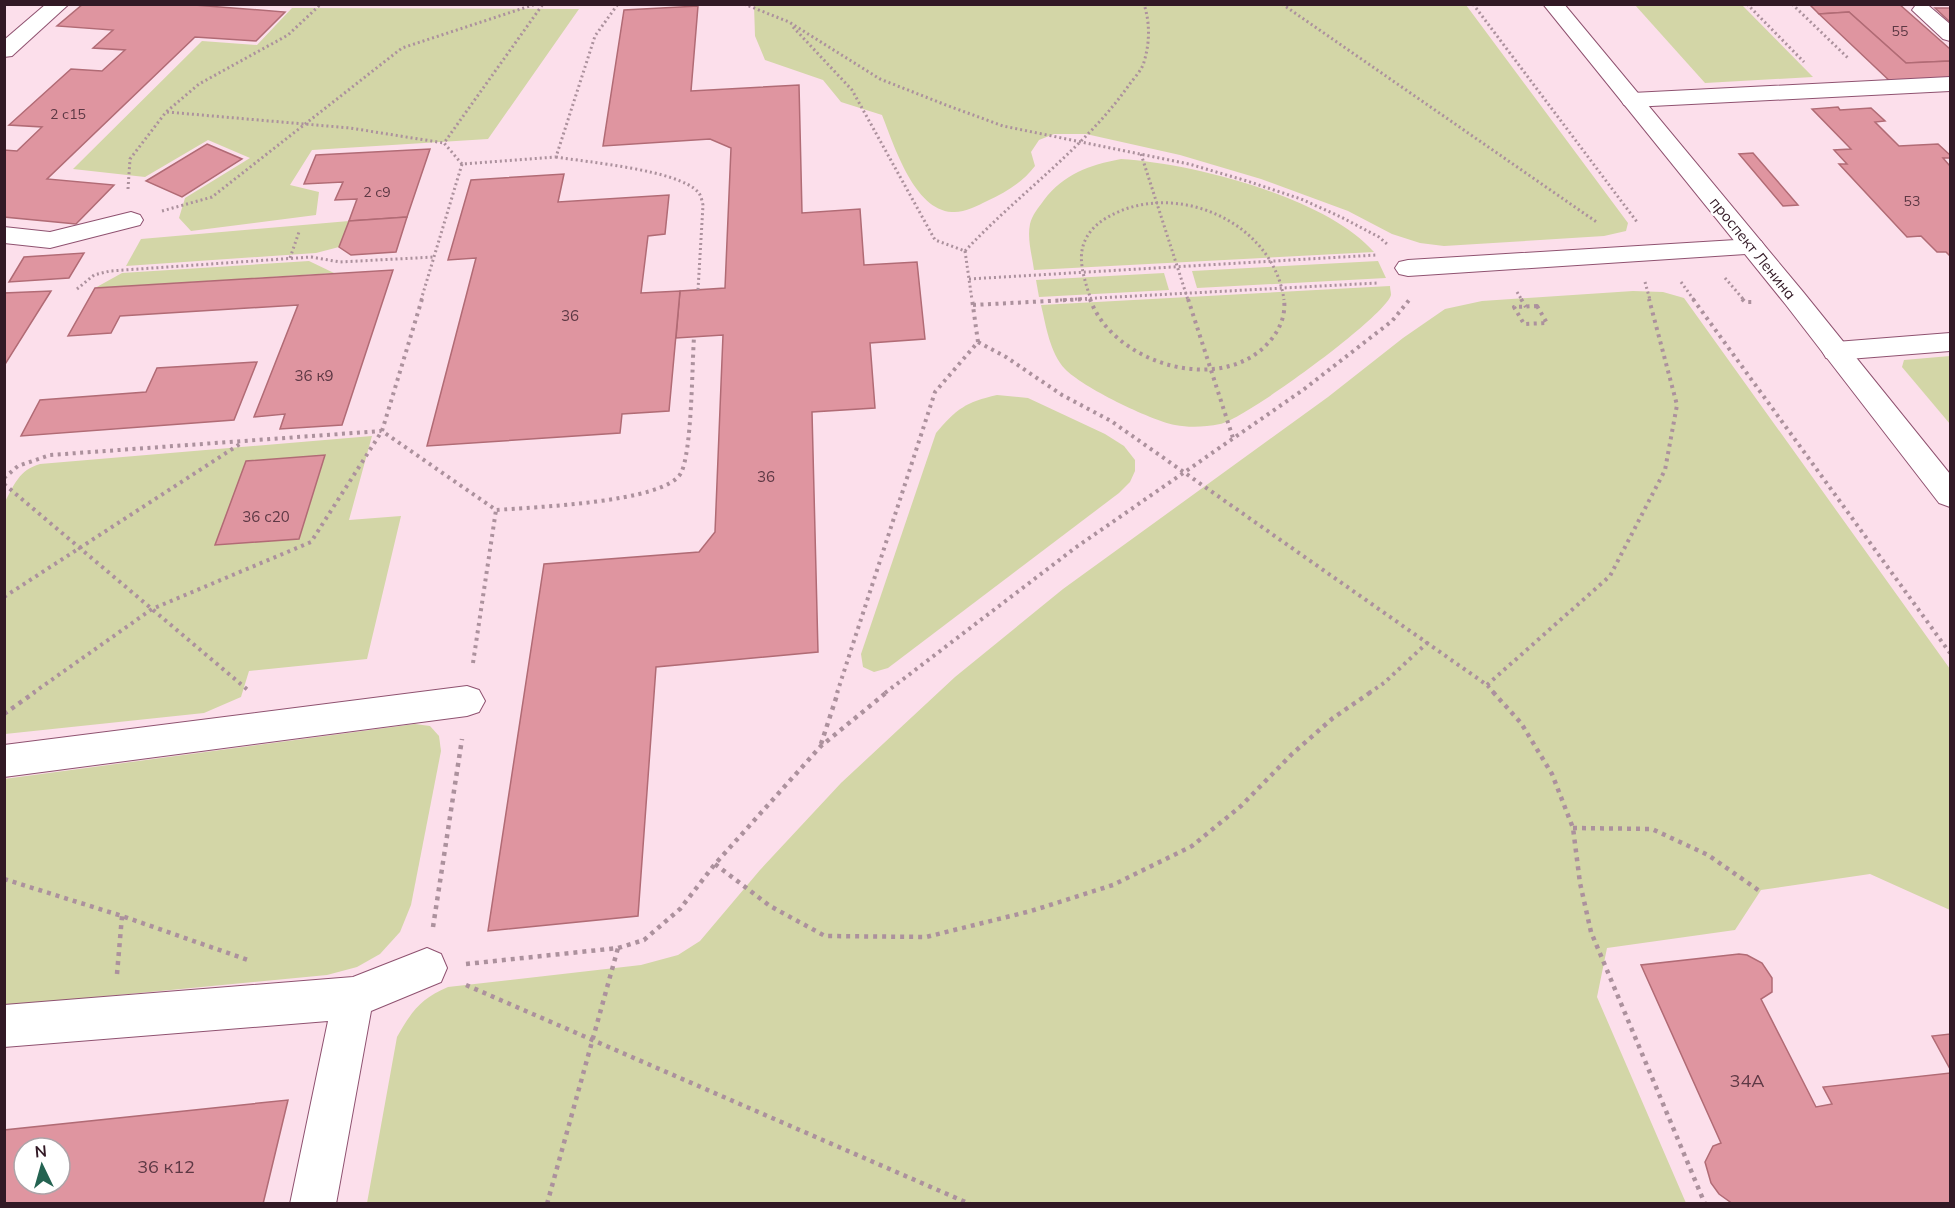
<svg xmlns="http://www.w3.org/2000/svg" width="1955" height="1208" viewBox="0 0 1955 1208" font-family="Mulish,sans-serif">
<style>
.green{fill:#d3d6a7}
.building{fill:#df95a0;stroke:#b16b75;stroke-width:1.5;fill-rule:evenodd}
.lines{fill:none;stroke-linecap:round;stroke-linejoin:round}
.minor-casing{stroke:#8f5270;stroke-width:2}
.major-casing{stroke:#8f5270;stroke-width:2}
.path-far2{stroke:#ac919d;stroke-width:3;stroke-dasharray:2 3;stroke-linecap:butt}
.path-far1{stroke:#ac919d;stroke-width:4;stroke-dasharray:3 4.5;stroke-linecap:butt}
.path{stroke:#ac919d;stroke-width:4.5;stroke-dasharray:4 5;stroke-linecap:butt}
.minor{fill:#fff;fill-rule:evenodd}
.major{fill:#fff;fill-rule:evenodd}
.labels{text-anchor:middle;dominant-baseline:central;stroke-width:5;stroke-linejoin:round;paint-order:stroke}
.far-number-label{font-size:14px;fill:#5d3844}
.far-street-label{font-size:15px;fill:#321925;stroke:#fff}
.number-label{font-size:15px;fill:#5d3844}
.near-number-label{font-size:18px;fill:#5d3844}
</style>
<rect width="100%" height="100%" fill="#fcdfeb"/>
<!-- green -->
<g class="green">
<path d="M 754,5 L 1466,5 L 1628,223 L 1626,231 L 1604,236 L 1444,246 L 1420,243 L 1392,234 L 1348,211 L 1261,179 L 1180,155 L 1086,134 L 1054,134 L 1039,140 L 1031,152 L 1035,166 C 1022,183 1006,192 987,201 C 977,206 964,213 952,212 C 914,210 894,145 882,115 L 841,102 L 823,80 L 765,60 L 755,36 Z"/>
<path d="M 1635,5 L 1742,5 L 1813,77 L 1705,83 Z"/>
<path d="M 292,8 L 579,9 L 488,139 L 312,150 L 290,185 L 319,192 L 316,215 L 191,231 L 179,218 L 185,198 L 250,158 L 208,140 L 145,177 L 73,169 L 202,41 L 257,45 Z"/>
<path d="M 1121,159 C 1191,163 1326,197 1374,252 L 1034,270 C 1032,255 1027,239 1030,224 C 1032,215 1039,207 1044,200 C 1064,174 1089,165 1121,159 Z"/>
<path d="M 349,221 L 339,247 L 316,253 L 126,266 L 141,239 Z"/>
<path d="M 309,261 L 334,273 L 95,288 L 122,273 Z"/>
<path d="M 1378,261 L 1386,278 L 1197,288 L 1192,271 Z"/>
<path d="M 1164,273 L 1169,290 L 1039,297 L 1036,280 Z"/>
<path d="M 1390,286 C 1390,289 1391,292 1391,295 C 1385,317 1245,419 1220,424 C 1205,427 1190,428 1175,425 C 1150,420 1082,387 1065,369 C 1050,353 1046,326 1041,305 Z"/>
<path d="M 1633,291 L 1663,292 L 1684,298 L 1950,669 L 1950,910 L 1870,874 L 1761,890 L 1735,930 L 1607,948 L 1597,997 L 1686,1203 L 367,1203 L 397,1037 C 412,1011 420,999 448,987 L 641,965 L 678,955 L 700,941 L 760,870 L 841,783 L 955,677 L 1063,589 L 1328,397 L 1403,338 L 1445,309 L 1482,301 Z"/>
<path d="M 1950,356 L 1950,424 L 1902,367 L 1904,360 Z"/>
<path d="M 997,395 L 1028,398 L 1105,434 L 1124,446 L 1135,460 L 1135,471 L 1130,482 L 1119,493 L 888,668 L 874,672 L 863,667 L 861,654 L 936,433 C 956,409 966,402 997,395 Z"/>
<path d="M 372,436 L 349,520 L 401,516 L 367,659 L 249,671 L 241,697 L 204,713 L 5,734 L 4,504 C 14,485 19,470 40,464 Z"/>
<path d="M 415,724 L 430,726 L 439,736 L 441,751 L 411,905 L 400,932 L 380,954 L 357,967 L 327,975 L 5,1006 L 4,779 Z"/>
</g>
<!-- building -->
<g class="building">
<path d="M 83,4 L 181,4 L 285,12 L 256,41 L 195,37 L 47,179 L 114,185 L 76,224 L 4,217 L 4,150 L 17,151 L 42,127 L 9,125 L 71,69 L 102,71 L 125,50 L 93,48 L 113,30 L 57,26 Z"/>
<path d="M 1809,4 L 1899,4 L 1950,49 L 1950,61 L 1906,63 L 1849,12 L 1819,14 Z"/>
<path d="M 698,6 L 691,91 L 799,85 L 802,213 L 860,209 L 864,265 L 917,262 L 925,339 L 870,343 L 875,408 L 812,412 L 818,652 L 656,667 L 638,916 L 488,931 L 544,564 L 699,552 L 715,532 L 723,335 L 676,338 L 680,291 L 725,288 L 731,148 L 710,139 L 603,146 L 624,10 Z"/>
<path d="M 1935,8 L 1950,8 L 1950,22 Z"/>
<path d="M 1849,12 L 1906,63 L 1950,61 L 1950,80 L 1893,84 L 1819,14 Z"/>
<path d="M 1838,107 L 1840,110 L 1871,108 L 1885,121 L 1875,122 L 1899,146 L 1938,144 L 1950,155 L 1950,158 L 1943,158 L 1950,166 L 1950,256 L 1946,252 L 1937,252 L 1921,236 L 1907,237 L 1839,164 L 1847,164 L 1834,150 L 1851,149 L 1812,109 Z"/>
<path d="M 207,144 L 242,159 L 182,197 L 146,181 Z"/>
<path d="M 430,149 L 407,217 L 349,221 L 357,199 L 335,200 L 343,182 L 304,184 L 316,155 Z"/>
<path d="M 1753,153 L 1798,205 L 1783,206 L 1739,154 Z"/>
<path d="M 564,174 L 558,202 L 669,195 L 665,234 L 648,236 L 641,293 L 680,291 L 669,411 L 622,414 L 620,433 L 427,446 L 476,258 L 448,260 L 471,180 Z"/>
<path d="M 407,217 L 396,252 L 351,255 L 339,247 L 349,221 Z"/>
<path d="M 84,253 L 69,278 L 9,282 L 24,257 Z"/>
<path d="M 393,270 L 342,425 L 280,429 L 285,414 L 254,417 L 298,305 L 120,316 L 111,333 L 68,336 L 95,288 Z"/>
<path d="M 51,291 L 4,366 L 4,293 Z"/>
<path d="M 257,362 L 234,420 L 21,436 L 40,400 L 146,392 L 157,368 Z"/>
<path d="M 325,455 L 299,539 L 215,545 L 246,461 Z"/>
<path d="M 1739,954 L 1747,955 L 1762,963 L 1772,978 L 1772,992 L 1761,999 L 1816,1107 L 1832,1104 L 1823,1087 L 1950,1073 L 1950,1204 L 1733,1204 L 1719,1194 L 1711,1183 L 1705,1162 L 1713,1146 L 1721,1143 L 1641,965 Z"/>
<path d="M 1950,1034 L 1950,1069 L 1932,1036 Z"/>
<path d="M 288,1100 L 263,1204 L 4,1204 L 4,1130 ZM 24,1148 L 60,1148 L 60,1184 L 24,1184 Z"/>
</g>
<g class="lines">
<defs>
<g id="minor">
<path d="M 46,4 L 69,4 L 12,56 L 4,57 L 4,40 Z"/>
<path d="M 1925,4 L 1929,6 L 1950,24 L 1950,41 L 1943,39 L 1912,10 L 1915,6 Z"/>
<path d="M 1950,77 L 1950,91 L 1632,107 L 1624,105 L 1621,100 L 1624,95 L 1632,93 Z"/>
<path d="M 131,212 L 140,215 L 143,220 L 140,225 L 50,248 L 4,243 L 4,227 L 50,232 Z"/>
<path d="M 1752,239 L 1761,241 L 1765,247 L 1761,253 L 1408,276 L 1399,274 L 1395,268 L 1399,262 L 1408,260 Z"/>
<path d="M 1950,333 L 1950,351 L 1836,360 L 1826,358 L 1822,351 L 1826,344 L 1836,342 Z"/>
<path d="M 467,686 L 479,690 L 485,701 L 479,712 L 467,716 L 4,777 L 4,745 Z"/>
<path d="M 427,948 L 441,954 L 447,968 L 441,982 L 371,1011 L 336,1204 L 290,1204 L 328,1021 L 4,1047 L 4,1005 L 353,977 Z"/>
</g>
<path id="major" d="M 1543,4 L 1564,4 L 1804,293 L 1950,474 L 1950,507 L 1939,503 L 1786,305 Z"/>
</defs>
<!-- minor casing -->
<use href="#minor" class="minor-casing"/>
<!-- major casing -->
<use href="#major" class="major-casing"/>
<!-- path-far2 -->
<g class="path-far2">
<path d="M 744,4 L 789,22 L 880,79 L 946,105 L 1003,126 L 1189,164 L 1247,181 L 1301,199 L 1341,217 L 1379,237 L 1387,244"/>
<path d="M 1282,4 L 1598,223"/>
<path d="M 1473,4 L 1637,222"/>
<path d="M 1747,4 L 1804,62"/>
<path d="M 1792,4 L 1848,58"/>
<path d="M 793,27 L 852,90 L 935,240 L 965,251"/>
<path d="M 167,112 L 350,128 L 444,143"/>
<path d="M 1141,154 L 1188,300"/>
<path d="M 556,157 C 586,162 679,170 698,192 C 701,195 702,201 703,205 L 698,290"/>
<path d="M 462,164 L 444,143 L 543,4"/>
<path d="M 128,189 L 130,159 L 166,112 L 199,84 L 288,35 L 321,4"/>
<path d="M 162,211 L 212,197 L 402,48 L 536,4"/>
<path d="M 965,251 C 1018,194 1084,149 1129,85 C 1134,78 1142,70 1144,62 C 1150,42 1150,23 1144,4"/>
<path d="M 965,251 L 972,300"/>
<path d="M 290,258 L 299,232"/>
<path d="M 1725,278 L 1744,300"/>
<path d="M 969,279 L 1376,255"/>
<path d="M 1645,282 L 1650,300"/>
<path d="M 1681,282 L 1694,300"/>
<path d="M 77,289 L 94,275 L 110,271 L 311,257 L 340,262 L 434,257"/>
<path d="M 1517,292 L 1522,300"/>
<path d="M 421,300 L 462,164 L 556,157 L 595,36 L 618,4"/>
<path d="M 1060,300 L 1377,283"/>
<path d="M 1091,300 C 1086,284 1078,263 1083,246 C 1088,229 1102,219 1118,212 C 1184,183 1274,225 1284,300"/>
</g>
<!-- path-far1 -->
<g class="path-far1">
<path d="M 422,299 L 382,431 L 496,510 C 531,507 665,503 681,473 C 692,451 692,366 694,337"/>
<path d="M 1090,299 C 1113,364 1222,397 1270,341 C 1280,329 1286,315 1284,299"/>
<path d="M 1188,299 L 1233,438"/>
<path d="M 1521,299 L 1526,307"/>
<path d="M 1693,299 L 1950,653"/>
<path d="M 1742,299 L 1745,302 L 1754,302"/>
<path d="M 973,305 L 1087,299"/>
<path d="M 1537,306 L 1547,323 L 1524,324 L 1514,307 Z"/>
<path d="M 978,342 L 1006,357 L 1062,395 L 1111,421 L 1487,685 L 1494,693"/>
<path d="M 4,478 L 18,466 L 50,455 L 381,431"/>
<path d="M 4,484 L 249,691"/>
<path d="M 4,597 L 243,442"/>
<path d="M 473,663 L 496,510"/>
<path d="M 1487,685 L 1610,576 L 1665,470 L 1677,405 L 1649,299"/>
<path d="M 33,693 L 152,609 L 311,542 L 382,431"/>
<path d="M 837,693 L 935,392 L 978,342 L 972,299"/>
<path d="M 885,693 L 1075,548 L 1303,390 L 1392,321 L 1410,299"/>
<path d="M 1369,693 L 1384,683 L 1428,642"/>
</g>
<!-- path -->
<g class="path">
<path d="M 1493,692 L 1521,723 L 1552,774 L 1573,828 L 1580,883 L 1591,932 L 1705,1204"/>
<path d="M 4,714 L 35,692"/>
<path d="M 821,744 L 838,692"/>
<path d="M 1573,828 L 1652,829 L 1708,855 L 1761,892"/>
<path d="M 715,864 L 770,906 L 825,936 L 926,937 L 1031,911 L 1113,885 L 1192,846 L 1241,806 L 1292,754 L 1333,718 L 1371,692"/>
<path d="M 4,879 L 122,916 L 248,960"/>
<path d="M 433,927 L 462,739"/>
<path d="M 466,964 L 618,948 L 644,940 L 680,909 L 715,864 L 821,746 L 887,692"/>
<path d="M 117,974 L 122,916"/>
<path d="M 466,985 L 970,1204"/>
<path d="M 547,1204 L 618,948"/>
</g>
<!-- minor -->
<use href="#minor" class="minor"/>
<!-- major -->
<use href="#major" class="major"/>
</g>
<g class="labels">
<!-- far-number labels -->
<g class="far-number-label">
<text x="1900" y="31">55</text>
<text x="68" y="114">2 с15</text>
<text x="377" y="192">2 с9</text>
<text x="1912" y="201">53</text>
</g>
<!-- far-street labels -->
<g class="far-street-label">
<text transform="translate(1753 248) rotate(51)">проспект Ленина</text>
</g>
<!-- number labels -->
<g class="number-label">
<text x="570" y="315">36</text>
<text x="314" y="375">36 к9</text>
<text x="766" y="476">36</text>
<text x="266" y="516">36 с20</text>
</g>
<!-- near-number labels -->
<g class="near-number-label">
<text x="1747" y="1080">34А</text>
<text x="166" y="1166">36 к12</text>
</g>
</g>
<!-- border -->
<rect width="1955" height="1208" fill="none" stroke="#321925" stroke-width="12"/>
<!-- north arrow -->
<g transform="translate(42 1166) rotate(355)"><circle r="28" fill="#ffffff" stroke="#ada3a8" stroke-width="1.5"/>
<path d="M0-4.5L10 22L0 15L-10 22Z" fill="#246351"/>
<text y="-9" font-size="16" font-weight="bold" text-anchor="middle" fill="#321925">N</text>
</g>
</svg>
